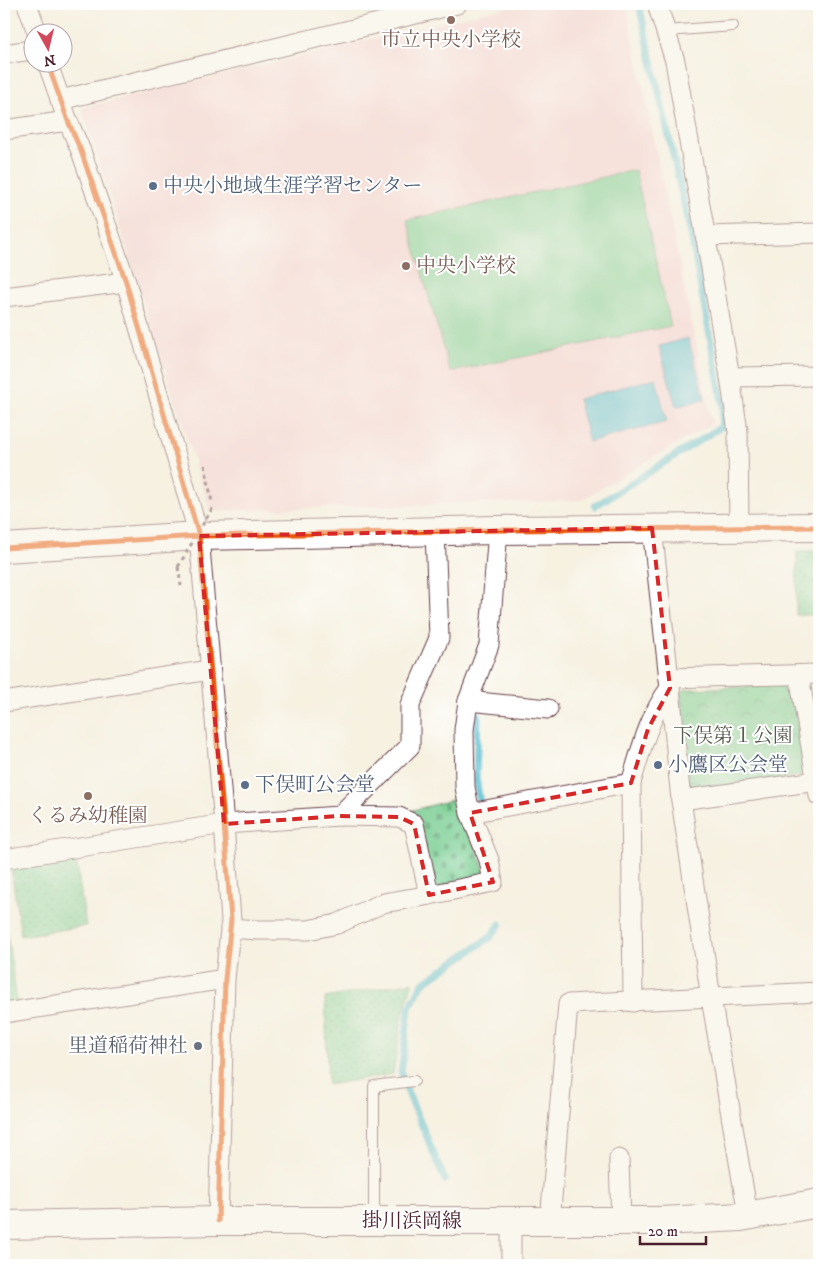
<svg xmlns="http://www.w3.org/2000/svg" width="823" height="1269" viewBox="0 0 823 1269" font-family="'IM FELL DW Pica','Noto Serif JP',serif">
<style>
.built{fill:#f7cfd3}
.grass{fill:url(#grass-dots);stroke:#61765e}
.cemetery{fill:url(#cemetery-stones);stroke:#61765e}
.park{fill:url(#park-crowns);stroke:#61765e}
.garden{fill:#78cd91;stroke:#61765e}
.water{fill:#52bbcf;stroke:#4e6d7d}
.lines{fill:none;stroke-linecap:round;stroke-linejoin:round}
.stream{stroke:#52bbcf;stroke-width:7}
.lane-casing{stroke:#643e46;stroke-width:12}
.street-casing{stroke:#643e46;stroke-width:21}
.secondary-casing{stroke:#643e46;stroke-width:30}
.primary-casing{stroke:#643e46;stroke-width:30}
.path{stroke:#643e46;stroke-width:3;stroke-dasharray:4 4;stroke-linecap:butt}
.lane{stroke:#fff;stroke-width:10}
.street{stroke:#fff;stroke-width:19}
.secondary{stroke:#fff;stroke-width:28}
.primary{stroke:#fff;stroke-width:28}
.path-bridge{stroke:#643e46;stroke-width:3;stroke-dasharray:4 4;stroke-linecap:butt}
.cycleway-casing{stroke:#fff;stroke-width:8}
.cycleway{stroke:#e8590c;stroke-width:5}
.marked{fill:none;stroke:#d62828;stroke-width:4;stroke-dasharray:10 6;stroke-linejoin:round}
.education-dot{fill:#8d6e63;stroke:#fff;stroke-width:2}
.service-dot{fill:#5c6f8a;stroke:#fff;stroke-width:2}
.worship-dot{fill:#6b7280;stroke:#fff;stroke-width:2}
.labels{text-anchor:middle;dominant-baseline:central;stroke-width:4;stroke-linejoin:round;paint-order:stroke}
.education-label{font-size:20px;fill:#785e54;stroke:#fff}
.service-label{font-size:20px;fill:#4e5e75;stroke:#fff;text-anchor:start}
.park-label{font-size:20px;fill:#5a5c4f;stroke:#fff}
.worship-label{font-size:20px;fill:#5b616d;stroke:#fff;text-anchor:end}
.street-label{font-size:20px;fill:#4a1f2b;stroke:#fff}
</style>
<defs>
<pattern id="grass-dots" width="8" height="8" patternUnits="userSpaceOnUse" patternTransform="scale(1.25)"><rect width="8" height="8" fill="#78cd91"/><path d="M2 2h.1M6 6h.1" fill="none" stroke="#64a677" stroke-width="1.8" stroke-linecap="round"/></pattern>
<pattern id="cemetery-stones" width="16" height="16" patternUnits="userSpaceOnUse" patternTransform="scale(1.25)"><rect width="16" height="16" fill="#78cd91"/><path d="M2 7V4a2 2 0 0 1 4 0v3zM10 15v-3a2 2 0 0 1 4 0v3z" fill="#64a677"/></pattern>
<pattern id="park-crowns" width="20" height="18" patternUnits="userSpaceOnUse" patternTransform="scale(1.25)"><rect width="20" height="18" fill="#78cd91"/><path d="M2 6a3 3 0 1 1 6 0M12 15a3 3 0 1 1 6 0" fill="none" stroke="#64a677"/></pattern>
</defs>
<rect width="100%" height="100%" fill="#fff"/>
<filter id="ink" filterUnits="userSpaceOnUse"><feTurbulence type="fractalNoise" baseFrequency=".02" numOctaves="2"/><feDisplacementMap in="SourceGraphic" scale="10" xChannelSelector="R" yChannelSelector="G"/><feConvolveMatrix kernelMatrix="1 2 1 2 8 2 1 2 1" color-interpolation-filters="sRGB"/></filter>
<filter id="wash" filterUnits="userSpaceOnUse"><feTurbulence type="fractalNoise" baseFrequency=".0096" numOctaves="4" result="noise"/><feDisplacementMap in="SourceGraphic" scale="20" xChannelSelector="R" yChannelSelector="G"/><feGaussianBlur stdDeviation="1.12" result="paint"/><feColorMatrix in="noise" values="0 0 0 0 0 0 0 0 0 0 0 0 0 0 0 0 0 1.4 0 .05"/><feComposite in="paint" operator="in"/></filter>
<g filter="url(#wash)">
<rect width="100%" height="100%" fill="#f6f1e1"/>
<!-- built -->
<path class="built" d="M 519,4 L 626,4 L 712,423 L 581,500 L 210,511 L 82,108 Z"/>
<!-- grass -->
<g class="grass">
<path d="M 797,551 L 819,551 L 819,615 L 796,615 Z"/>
<path d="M 76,859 L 86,926 L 21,936 L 11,869 Z"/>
<path d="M 413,982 L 403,1013 L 393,1074 L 328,1085 L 325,998 Z"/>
</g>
<!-- cemetery -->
<path class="cemetery" d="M 460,798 L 487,878 L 431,890 L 413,810 Z"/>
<!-- park -->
<g class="park">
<path d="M 785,685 L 792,694 L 805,770 L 800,776 L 696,792 L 687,785 L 680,693 L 686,689 Z"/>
<path d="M 4,911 L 17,1003 L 4,1005 Z"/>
</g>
<!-- garden -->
<path class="garden" d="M 635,170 L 671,326 L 450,372 L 407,220 Z"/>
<!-- water -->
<g class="water">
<path d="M 688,338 L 705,399 L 676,407 L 659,346 Z"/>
<path d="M 656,378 L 667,422 L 589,442 L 578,399 Z"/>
</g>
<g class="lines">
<!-- stream -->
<g class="stream">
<path d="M 595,506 L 721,427 L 723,406 L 690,230 L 639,4"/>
<path d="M 478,715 L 476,777 L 480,804"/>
<path d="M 445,1180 L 408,1093 L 401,1072 L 409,1008 L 423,983 L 491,937 L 500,924"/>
</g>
</g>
</g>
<g filter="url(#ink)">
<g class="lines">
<defs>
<g id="lane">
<path d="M 666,31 L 733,26"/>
<path d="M 374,1219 L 374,1086 L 414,1081"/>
</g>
<g id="street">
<path d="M 27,4 L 37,32"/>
<path d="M 657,4 L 675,61 L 730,377 L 738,432 L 739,528"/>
<path d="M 4,54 L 32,50"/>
<path d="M 47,62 L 68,121 L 81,151 L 126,282 L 199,536 L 224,824 L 231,920 L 225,979 L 218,1221"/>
<path d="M 60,100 L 457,4"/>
<path d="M 4,130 L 68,121"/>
<path d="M 705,236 L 819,233"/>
<path d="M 4,297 L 126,282"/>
<path d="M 730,377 L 819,376"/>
<path d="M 652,528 L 670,688 L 681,800 L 711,998 L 748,1215"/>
<path d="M 799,675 L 819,796"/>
<path d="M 669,678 L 819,674"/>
<path d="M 468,701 L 548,709"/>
<path d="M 4,702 L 210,670"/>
<path d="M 631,783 L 633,1002"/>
<path d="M 681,800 L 817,781"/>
<path d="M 470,813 L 631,783 C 641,750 649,716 670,688"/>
<path d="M 339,816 L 399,817 L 414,824 L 429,895"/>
<path d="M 4,859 L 224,824 L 339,816 L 410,746 L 410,705 L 439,638 L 435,531"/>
<path d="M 230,928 L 258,930 L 308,930 L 337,924 L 383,903 L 419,897 L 493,882 L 489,860 L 470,813 L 465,787 L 464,730 L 468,701 L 489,645 L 498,530"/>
<path d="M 4,1013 L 225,979"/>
<path d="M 619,1159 L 621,1222"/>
<path d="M 511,1221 L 511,1265"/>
<path d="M 550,1222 L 568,1004 L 819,992"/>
</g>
<path id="secondary" d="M 4,548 L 199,536 L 498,530 L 819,527"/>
<path id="primary" d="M 4,1225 L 218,1221 L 661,1221 L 741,1217 L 819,1203"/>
</defs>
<!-- lane casing -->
<use href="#lane" class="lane-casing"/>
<!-- street casing -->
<use href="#street" class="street-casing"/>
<!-- secondary casing -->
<use href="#secondary" class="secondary-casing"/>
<!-- primary casing -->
<use href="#primary" class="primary-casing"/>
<!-- path -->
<g class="path">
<path d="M 205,465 L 212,502"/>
<path d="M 178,567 L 181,586"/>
</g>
<!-- lane -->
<use href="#lane" class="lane"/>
<!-- street -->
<use href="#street" class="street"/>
<!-- secondary -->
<use href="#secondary" class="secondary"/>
<!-- primary -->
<use href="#primary" class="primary"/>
<!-- path-bridge -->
<path class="path-bridge" d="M 178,567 L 213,507"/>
<defs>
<g id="cycleway">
<path d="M 47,62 L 68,121 L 81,151 L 126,282 L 199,536 L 224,824 L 231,920 L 225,979 L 218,1221"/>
<path d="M 4,548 L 199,536 L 498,530 L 819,527"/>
</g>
</defs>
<!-- cycleway casing -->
<use href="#cycleway" class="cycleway-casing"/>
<!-- cycleway -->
<use href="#cycleway" class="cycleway"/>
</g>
</g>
<!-- marked area -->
<path d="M0 0H823V1269H0ZM 652,528 L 670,688 L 648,729 L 631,783 L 470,813 L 493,882 L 429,895 L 414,824 L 399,817 L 339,816 L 224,824 L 199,536 Z" fill="#f6f1e1" fill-opacity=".55" fill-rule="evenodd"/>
<path class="marked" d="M 652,528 L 670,688 L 648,729 L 631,783 L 470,813 L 493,882 L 429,895 L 414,824 L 399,817 L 339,816 L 224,824 L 199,536 Z"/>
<!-- markers -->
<g class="education-dot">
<circle cx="451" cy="20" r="5"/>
<circle cx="406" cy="266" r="5"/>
<circle cx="88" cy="796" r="5"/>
</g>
<g class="service-dot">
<circle cx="153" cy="186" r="5"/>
<circle cx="658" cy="765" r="5"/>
<circle cx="245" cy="785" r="5"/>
</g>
<circle class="worship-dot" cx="198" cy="1046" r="5"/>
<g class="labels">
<!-- education labels -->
<g class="education-label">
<text x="451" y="40">市立中央小学校</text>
<text x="416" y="266" text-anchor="start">中央小学校</text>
<text x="88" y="816">くるみ幼稚園</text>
</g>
<!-- service labels -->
<g class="service-label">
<text x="163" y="186">中央小地域生涯学習センター</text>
<text x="668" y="765">小鷹区公会堂</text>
<text x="255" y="785">下俣町公会堂</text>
</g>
<!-- park labels -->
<g class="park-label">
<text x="733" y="736">下俣第１公園</text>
</g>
<!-- worship labels -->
<g class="worship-label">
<text x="188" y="1046">里道稲荷神社</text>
</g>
<!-- street labels -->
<g class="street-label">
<text x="412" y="1221">掛川浜岡線</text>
</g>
</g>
<!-- margin -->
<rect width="823" height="1269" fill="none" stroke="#fff" stroke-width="20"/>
<!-- north arrow -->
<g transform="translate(48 48) rotate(172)"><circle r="24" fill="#ffffff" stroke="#b7a5aa"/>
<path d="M0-4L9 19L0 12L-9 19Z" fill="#d1495b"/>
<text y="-8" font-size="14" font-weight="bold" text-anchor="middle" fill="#4a1f2b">N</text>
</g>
<!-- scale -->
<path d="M640 1236v8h66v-8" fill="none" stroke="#4a1f2b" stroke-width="2.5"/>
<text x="648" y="1236" font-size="15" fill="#4a1f2b" stroke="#ffffff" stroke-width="4" paint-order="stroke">20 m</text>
</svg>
